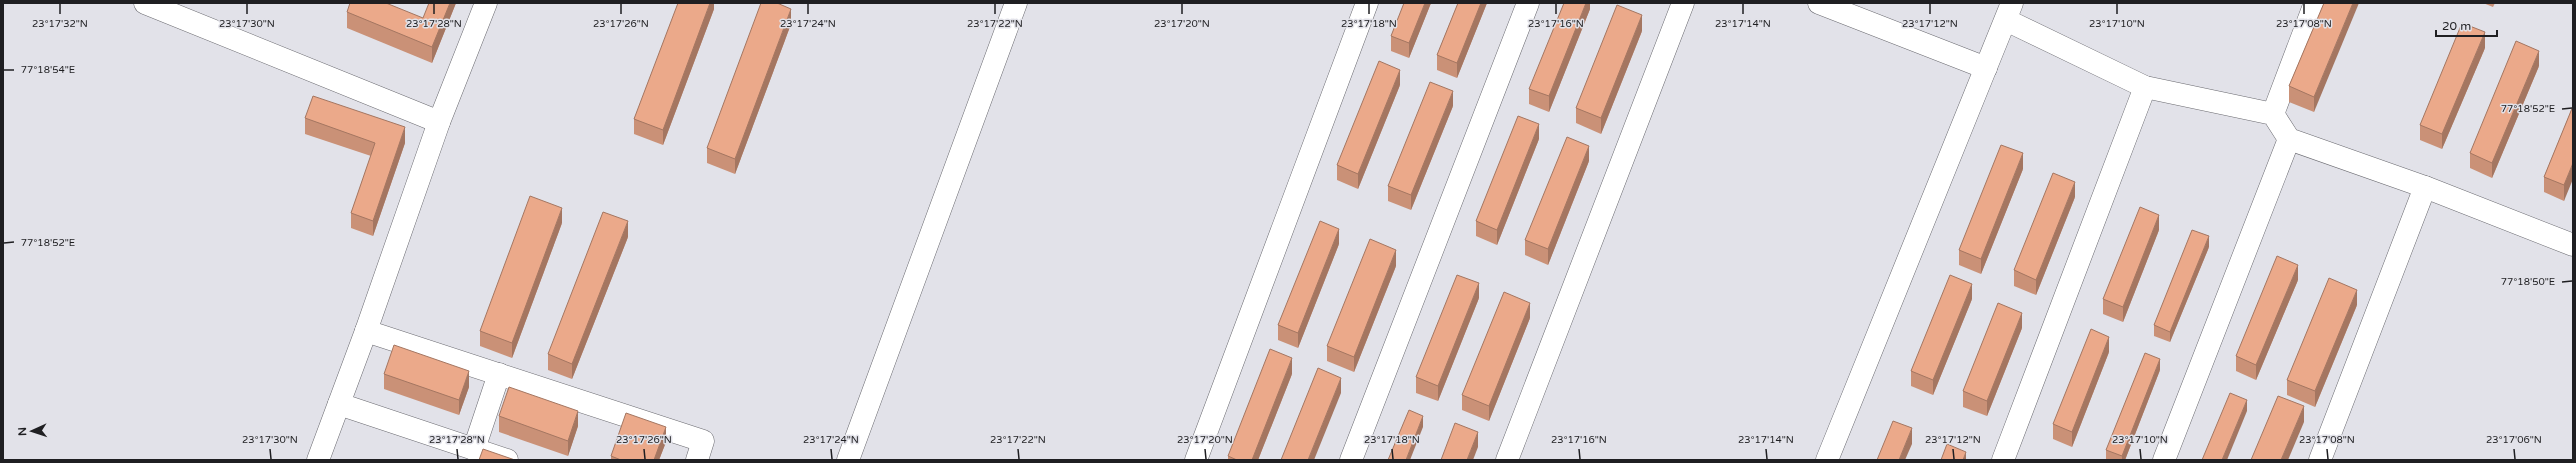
<svg xmlns="http://www.w3.org/2000/svg" width="2576" height="463" viewBox="0 0 2576 463" font-family="'Varela Round',sans-serif">
<style>
.lines{fill:none;stroke-linecap:round;stroke-linejoin:round}
.minor-casing{stroke:#6b6b71;stroke-width:23}
.minor{stroke:#fff;stroke-width:22}
.wall{fill:#ca9177}
.shaded-wall{fill:#a47661}
.building{fill:#eba98a;stroke:#a47661}
.ticks{fill:none;stroke:#1f1f22;stroke-width:1.5}
.ticks-label{font-size:10px;text-anchor:middle;fill:#1f1f22;stroke:#e2e2e9;stroke-width:3;stroke-linejoin:round;paint-order:stroke}
</style>
<rect width="100%" height="100%" fill="#e2e2e9"/>
<g class="lines">
<defs>
<g id="minor">
<path d="M 145,3 L 439,122"/>
<path d="M 1819,3 L 1986,68"/>
<path d="M 2006,20 L 2145,87 L 2273,114 L 2289,139 L 2425,187 L 2573,245"/>
<path d="M 2273,114 L 2315,3"/>
<path d="M 366,331 L 703,441 L 697,460"/>
<path d="M 339,404 L 507,460"/>
<path d="M 474,449 L 499,374"/>
<path d="M 318,460 L 366,331 L 439,122 L 486,3"/>
<path d="M 848,460 L 1016,3"/>
<path d="M 1196,460 L 1367,3"/>
<path d="M 1351,460 L 1528,3"/>
<path d="M 1507,460 L 1683,3"/>
<path d="M 1827,460 L 2012,3"/>
<path d="M 2003,460 L 2145,87"/>
<path d="M 2164,460 L 2289,139"/>
<path d="M 2320,460 L 2425,187"/>
</g>
</defs>
<!-- minor casing -->
<use href="#minor" class="minor-casing"/>
<!-- minor -->
<use href="#minor" class="minor"/>
</g>
<!-- wall -->
<g class="wall">
<path d="M 456,3 L 432,63 L 347,28 L 347,12 L 423,18 Z"/>
<path d="M 714,3 L 714,9 L 663,145 L 634,134 L 634,119 Z"/>
<path d="M 1431,3 L 1409,58 L 1391,51 L 1391,36 Z"/>
<path d="M 1458,3 L 1487,3 L 1457,78 L 1437,70 L 1437,55 Z"/>
<path d="M 1590,3 L 1590,9 L 1549,112 L 1529,104 L 1529,89 Z"/>
<path d="M 2324,3 L 2314,112 L 2289,102 L 2289,86 Z"/>
<path d="M 2483,3 L 2495,3 L 2493,7 Z"/>
<path d="M 791,24 L 735,174 L 707,163 L 707,148 Z"/>
<path d="M 1642,31 L 1601,134 L 1576,123 L 1576,108 Z"/>
<path d="M 2485,48 L 2442,149 L 2420,140 L 2420,125 Z"/>
<path d="M 2539,66 L 2492,178 L 2470,168 L 2470,153 Z"/>
<path d="M 1400,85 L 1358,189 L 1337,180 L 1337,165 Z"/>
<path d="M 1453,106 L 1411,210 L 1388,201 L 1388,186 Z"/>
<path d="M 2573,106 L 2564,201 L 2544,192 L 2544,177 Z"/>
<path d="M 305,118 L 405,143 L 373,236 L 351,228 L 351,213 L 371,156 L 305,134 Z"/>
<path d="M 1539,139 L 1497,245 L 1476,236 L 1476,221 Z"/>
<path d="M 1589,161 L 1548,265 L 1525,255 L 1525,240 Z"/>
<path d="M 2023,169 L 1981,274 L 1959,265 L 1959,250 Z"/>
<path d="M 2075,197 L 2036,295 L 2014,286 L 2014,270 Z"/>
<path d="M 562,223 L 512,358 L 480,346 L 480,331 Z"/>
<path d="M 2159,230 L 2123,322 L 2103,314 L 2103,299 Z"/>
<path d="M 628,237 L 572,379 L 548,370 L 548,354 Z"/>
<path d="M 1339,244 L 1298,348 L 1278,340 L 1278,325 Z"/>
<path d="M 2209,247 L 2170,342 L 2154,336 L 2154,325 Z"/>
<path d="M 1396,266 L 1354,372 L 1327,361 L 1327,346 Z"/>
<path d="M 2298,280 L 2256,380 L 2236,371 L 2236,356 Z"/>
<path d="M 1479,298 L 1438,401 L 1416,393 L 1416,377 Z"/>
<path d="M 1972,299 L 1933,395 L 1911,386 L 1911,371 Z"/>
<path d="M 2357,305 L 2315,407 L 2287,395 L 2287,380 Z"/>
<path d="M 1530,318 L 1489,421 L 1462,410 L 1462,395 Z"/>
<path d="M 2022,328 L 1987,416 L 1963,407 L 1963,391 Z"/>
<path d="M 2109,352 L 2072,447 L 2053,439 L 2053,424 Z"/>
<path d="M 2160,370 L 2125,460 L 2106,460 L 2106,450 Z"/>
<path d="M 384,374 L 469,387 L 459,415 L 384,389 Z"/>
<path d="M 1292,374 L 1258,460 L 1228,460 L 1228,456 Z"/>
<path d="M 499,416 L 578,426 L 568,456 L 499,432 Z"/>
<path d="M 666,442 L 659,460 L 611,460 L 611,456 Z"/>
</g>
<!-- shaded-wall -->
<g class="shaded-wall">
<path d="M 450,3 L 456,3 L 432,63 L 432,47 Z"/>
<path d="M 710,3 L 714,3 L 714,9 L 663,145 L 663,130 Z"/>
<path d="M 1425,3 L 1431,3 L 1409,58 L 1409,43 Z"/>
<path d="M 1481,3 L 1487,3 L 1457,78 L 1457,63 Z"/>
<path d="M 1586,3 L 1590,3 L 1590,9 L 1549,112 L 1549,96 Z"/>
<path d="M 2353,3 L 2359,3 L 2314,112 L 2314,97 Z"/>
<path d="M 791,9 L 791,24 L 735,174 L 735,159 Z"/>
<path d="M 1642,15 L 1642,31 L 1601,134 L 1601,118 Z"/>
<path d="M 2485,32 L 2485,48 L 2442,149 L 2442,134 Z"/>
<path d="M 2539,51 L 2539,66 L 2492,178 L 2492,163 Z"/>
<path d="M 1400,70 L 1400,85 L 1358,189 L 1358,174 Z"/>
<path d="M 1453,91 L 1453,106 L 1411,210 L 1411,195 Z"/>
<path d="M 1539,124 L 1539,139 L 1497,245 L 1497,230 Z"/>
<path d="M 405,127 L 405,143 L 373,236 L 373,221 Z"/>
<path d="M 1589,146 L 1589,161 L 1548,265 L 1548,249 Z"/>
<path d="M 2023,153 L 2023,169 L 1981,274 L 1981,259 Z"/>
<path d="M 2573,163 L 2573,179 L 2564,201 L 2564,185 Z"/>
<path d="M 2075,182 L 2075,197 L 2036,295 L 2036,280 Z"/>
<path d="M 562,208 L 562,223 L 512,358 L 512,343 Z"/>
<path d="M 2159,215 L 2159,230 L 2123,322 L 2123,307 Z"/>
<path d="M 628,221 L 628,237 L 572,379 L 572,364 Z"/>
<path d="M 1339,229 L 1339,244 L 1298,348 L 1298,333 Z"/>
<path d="M 2209,236 L 2209,247 L 2170,342 L 2170,332 Z"/>
<path d="M 1396,250 L 1396,266 L 1354,372 L 1354,357 Z"/>
<path d="M 2298,265 L 2298,280 L 2256,380 L 2256,365 Z"/>
<path d="M 1479,283 L 1479,298 L 1438,401 L 1438,386 Z"/>
<path d="M 1972,284 L 1972,299 L 1933,395 L 1933,380 Z"/>
<path d="M 2357,290 L 2357,305 L 2315,407 L 2315,391 Z"/>
<path d="M 1530,303 L 1530,318 L 1489,421 L 1489,406 Z"/>
<path d="M 2022,313 L 2022,328 L 1987,416 L 1987,401 Z"/>
<path d="M 2109,337 L 2109,352 L 2072,447 L 2072,432 Z"/>
<path d="M 1292,358 L 1292,374 L 1258,460 L 1252,460 Z"/>
<path d="M 2160,359 L 2160,370 L 2125,460 L 2122,460 L 2122,456 Z"/>
<path d="M 469,371 L 469,387 L 459,415 L 459,400 Z"/>
<path d="M 1341,378 L 1341,393 L 1314,460 L 1308,460 Z"/>
<path d="M 2247,400 L 2247,411 L 2227,460 L 2222,460 Z"/>
<path d="M 2304,406 L 2304,422 L 2288,460 L 2281,460 Z"/>
<path d="M 578,411 L 578,426 L 568,456 L 568,441 Z"/>
<path d="M 1423,416 L 1423,427 L 1410,460 L 1406,460 Z"/>
<path d="M 666,427 L 666,442 L 659,460 L 654,460 Z"/>
<path d="M 1912,428 L 1912,444 L 1905,460 L 1899,460 Z"/>
<path d="M 1478,432 L 1478,447 L 1473,460 L 1467,460 Z"/>
<path d="M 1966,452 L 1966,460 L 1963,460 Z"/>
</g>
<!-- building -->
<g class="building">
<path d="M 350,3 L 386,3 L 423,18 L 429,3 L 450,3 L 432,47 L 347,12 Z"/>
<path d="M 678,3 L 710,3 L 663,130 L 634,119 Z"/>
<path d="M 761,3 L 777,3 L 791,9 L 735,159 L 707,148 Z"/>
<path d="M 1404,3 L 1425,3 L 1409,43 L 1391,36 Z"/>
<path d="M 1458,3 L 1481,3 L 1457,63 L 1437,55 Z"/>
<path d="M 1564,3 L 1586,3 L 1549,96 L 1529,89 Z"/>
<path d="M 2324,3 L 2353,3 L 2314,97 L 2289,86 Z"/>
<path d="M 1617,5 L 1642,15 L 1601,118 L 1576,108 Z"/>
<path d="M 2462,23 L 2485,32 L 2442,134 L 2420,125 Z"/>
<path d="M 2516,41 L 2539,51 L 2492,163 L 2470,153 Z"/>
<path d="M 1379,61 L 1400,70 L 1358,174 L 1337,165 Z"/>
<path d="M 1430,82 L 1453,91 L 1411,195 L 1388,186 Z"/>
<path d="M 313,96 L 405,127 L 373,221 L 351,213 L 375,143 L 305,118 Z"/>
<path d="M 2573,106 L 2573,163 L 2564,185 L 2544,177 Z"/>
<path d="M 1518,116 L 1539,124 L 1497,230 L 1476,221 Z"/>
<path d="M 1567,137 L 1589,146 L 1548,249 L 1525,240 Z"/>
<path d="M 2001,145 L 2023,153 L 1981,259 L 1959,250 Z"/>
<path d="M 2053,173 L 2075,182 L 2036,280 L 2014,270 Z"/>
<path d="M 530,196 L 562,208 L 512,343 L 480,331 Z"/>
<path d="M 2140,207 L 2159,215 L 2123,307 L 2103,299 Z"/>
<path d="M 603,212 L 628,221 L 572,364 L 548,354 Z"/>
<path d="M 1320,221 L 1339,229 L 1298,333 L 1278,325 Z"/>
<path d="M 2192,230 L 2209,236 L 2170,332 L 2154,325 Z"/>
<path d="M 1370,239 L 1396,250 L 1354,357 L 1327,346 Z"/>
<path d="M 2277,256 L 2298,265 L 2256,365 L 2236,356 Z"/>
<path d="M 1457,275 L 1479,283 L 1438,386 L 1416,377 Z"/>
<path d="M 1950,275 L 1972,284 L 1933,380 L 1911,371 Z"/>
<path d="M 2329,278 L 2357,290 L 2315,391 L 2287,380 Z"/>
<path d="M 1504,292 L 1530,303 L 1489,406 L 1462,395 Z"/>
<path d="M 1998,303 L 2022,313 L 1987,401 L 1963,391 Z"/>
<path d="M 2091,329 L 2109,337 L 2072,432 L 2053,424 Z"/>
<path d="M 394,345 L 469,371 L 459,400 L 384,374 Z"/>
<path d="M 1270,349 L 1292,358 L 1252,460 L 1237,460 L 1228,456 Z"/>
<path d="M 2145,353 L 2160,359 L 2122,456 L 2106,450 Z"/>
<path d="M 1318,368 L 1341,378 L 1308,460 L 1281,460 Z"/>
<path d="M 509,387 L 578,411 L 568,441 L 499,416 Z"/>
<path d="M 2230,393 L 2247,400 L 2222,460 L 2202,460 Z"/>
<path d="M 2278,396 L 2304,406 L 2281,460 L 2251,460 Z"/>
<path d="M 1409,410 L 1423,416 L 1406,460 L 1388,460 Z"/>
<path d="M 626,413 L 666,427 L 654,460 L 621,460 L 611,456 Z"/>
<path d="M 1893,421 L 1912,428 L 1899,460 L 1877,460 Z"/>
<path d="M 1455,423 L 1478,432 L 1467,460 L 1441,460 Z"/>
<path d="M 1947,444 L 1966,452 L 1963,460 L 1941,460 Z"/>
<path d="M 483,449 L 515,460 L 479,460 Z"/>
</g>
<!-- ticks -->
<path class="ticks" d="M 60,4 L 60,14M 247,4 L 247,14M 434,4 L 434,14M 621,4 L 621,14M 808,4 L 808,14M 995,4 L 995,14M 1182,4 L 1182,14M 1369,4 L 1369,14M 1556,4 L 1556,14M 1743,4 L 1743,14M 1930,4 L 1930,14M 2117,4 L 2117,14M 2304,4 L 2304,14M 4,70 L 14,70M 2562,109 L 2572,108M 4,243 L 14,242M 2562,282 L 2572,281M 270,449 L 271,459M 457,449 L 458,459M 644,449 L 645,459M 831,449 L 832,459M 1018,449 L 1019,459M 1205,449 L 1206,459M 1392,449 L 1393,459M 1579,449 L 1580,459M 1766,449 L 1767,459M 1953,449 L 1954,459M 2140,449 L 2141,459M 2327,449 L 2328,459M 2514,449 L 2515,459"/>
<g class="ticks-label">
<text x="60" y="27">23°17'32"N</text>
<text x="247" y="27">23°17'30"N</text>
<text x="434" y="27">23°17'28"N</text>
<text x="621" y="27">23°17'26"N</text>
<text x="808" y="27">23°17'24"N</text>
<text x="995" y="27">23°17'22"N</text>
<text x="1182" y="27">23°17'20"N</text>
<text x="1369" y="27">23°17'18"N</text>
<text x="1743" y="27">23°17'14"N</text>
<text x="1930" y="27">23°17'12"N</text>
<text x="1556" y="27">23°17'16"N</text>
<text x="2117" y="27">23°17'10"N</text>
<text x="2304" y="27">23°17'08"N</text>
<text x="48" y="73">77°18'54"E</text>
<text x="2528" y="112">77°18'52"E</text>
<text x="48" y="246">77°18'52"E</text>
<text x="2528" y="285">77°18'50"E</text>
<text x="270" y="443">23°17'30"N</text>
<text x="457" y="443">23°17'28"N</text>
<text x="644" y="443">23°17'26"N</text>
<text x="831" y="443">23°17'24"N</text>
<text x="1018" y="443">23°17'22"N</text>
<text x="1205" y="443">23°17'20"N</text>
<text x="1392" y="443">23°17'18"N</text>
<text x="1579" y="443">23°17'16"N</text>
<text x="1766" y="443">23°17'14"N</text>
<text x="1953" y="443">23°17'12"N</text>
<text x="2140" y="443">23°17'10"N</text>
<text x="2327" y="443">23°17'08"N</text>
<text x="2514" y="443">23°17'06"N</text>
</g>
<!-- border -->
<rect width="2576" height="463" fill="none" stroke="#1f1f22" stroke-width="8"/>
<!-- north arrow -->
<g transform="translate(32 431) rotate(267)" stroke="#e2e2e9" stroke-width="3" paint-order="stroke">
<path d="M0-3L7 15L0 10L-7 15Z" fill="#1f1f22"/>
<text y="-6" font-size="11" font-weight="bold" text-anchor="middle" fill="#1f1f22">N</text>
</g>
<!-- scale -->
<path d="M2436 30v6h61v-6" fill="none" stroke="#1f1f22" stroke-width="2"/>
<text x="2442" y="30" font-size="12" fill="#1f1f22" stroke="#e2e2e9" stroke-width="3" paint-order="stroke">20 m</text>
</svg>
